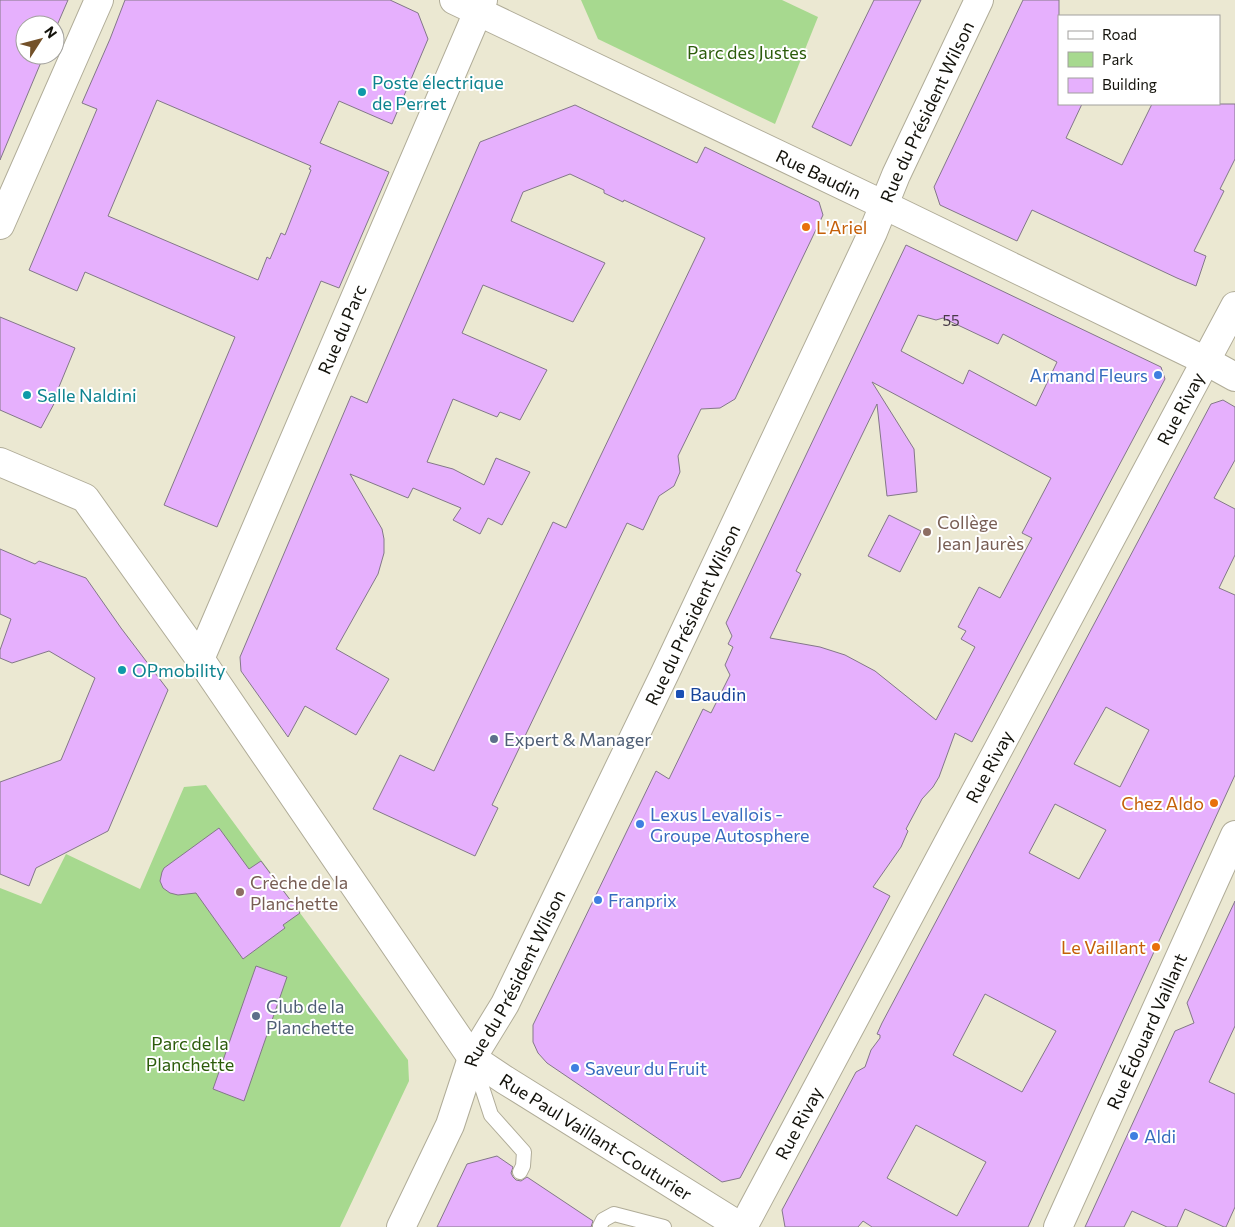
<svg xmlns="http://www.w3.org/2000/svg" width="1235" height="1227" viewBox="0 0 1235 1227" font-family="Commissioner,sans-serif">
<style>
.green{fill:#a7d98f}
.building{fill:#e6b0fd;stroke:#837888;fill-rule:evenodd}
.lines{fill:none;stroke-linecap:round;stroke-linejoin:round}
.service-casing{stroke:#b0ac98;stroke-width:16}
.minor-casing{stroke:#b0ac98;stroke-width:30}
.service{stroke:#fff;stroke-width:14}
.minor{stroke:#fff;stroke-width:28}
.culture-dot{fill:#0f9aa8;stroke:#fff;stroke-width:2}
.food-dot{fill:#e8710a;stroke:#fff;stroke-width:2}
.shop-dot{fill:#3f7fe0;stroke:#fff;stroke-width:2}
.education-dot{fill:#8d6e63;stroke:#fff;stroke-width:2}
.transit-dot{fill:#1a4fb4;stroke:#fff;stroke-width:2}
.service-dot{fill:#5c6f8a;stroke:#fff;stroke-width:2}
.labels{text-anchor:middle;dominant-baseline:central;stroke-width:4;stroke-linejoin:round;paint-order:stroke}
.number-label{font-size:15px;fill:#483a48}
.park-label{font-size:18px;fill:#2c5c0b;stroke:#fff}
.culture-label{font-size:18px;fill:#0d838f;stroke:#fff;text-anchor:start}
.street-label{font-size:18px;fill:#13120b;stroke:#fff}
.food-label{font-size:18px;fill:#c56008;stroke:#fff;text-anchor:end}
.shop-label{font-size:18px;fill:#366cbe;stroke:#fff;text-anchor:start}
.education-label{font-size:18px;fill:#785e54;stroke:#fff;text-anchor:start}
.transit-label{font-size:18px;fill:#164399;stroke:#fff;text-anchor:start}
.service-label{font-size:18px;fill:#4e5e75;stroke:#fff;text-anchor:start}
</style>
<rect width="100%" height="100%" fill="#ebe8d2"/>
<!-- green -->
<g class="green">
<path d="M 581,0 L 782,0 L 818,17 L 775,124 L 598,39 Z"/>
<path d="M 206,785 L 408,1060 L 409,1081 L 340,1227 L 0,1227 L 0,888 L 41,904 L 66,854 L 140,889 L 184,787 Z"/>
</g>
<!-- building -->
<g class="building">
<path d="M 0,0 L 68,0 L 55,30 L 55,25 L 25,25 L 25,55 L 44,55 L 0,160 Z"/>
<path d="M 125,0 L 390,0 L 418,13 L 428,39 L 392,124 L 339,101 L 320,143 L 389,172 L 339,288 L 321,281 L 217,527 L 164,505 L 235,337 L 85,272 L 77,291 L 29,270 L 97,109 L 82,103 L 110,39 ZM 157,100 L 311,166 L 309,169 L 311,170 L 285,235 L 281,233 L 270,259 L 267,257 L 258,280 L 108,216 Z"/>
<path d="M 874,0 L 921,0 L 851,146 L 812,127 Z"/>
<path d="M 1023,0 L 1059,0 L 1059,104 L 1082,104 L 1066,138 L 1122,165 L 1152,104 L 1235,104 L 1235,159 L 1220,189 L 1224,191 L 1194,251 L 1206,256 L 1196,286 L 1177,278 L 1032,210 L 1017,241 L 940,205 L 934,187 Z"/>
<path d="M 575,105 L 697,163 L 705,147 L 819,202 L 823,215 L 735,399 L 720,408 L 701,409 L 678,456 L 680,472 L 674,486 L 659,496 L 643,530 L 627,523 L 492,805 L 498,808 L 475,856 L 373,809 L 400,755 L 434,771 L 553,522 L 566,528 L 705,238 L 624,200 L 623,202 L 604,193 L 604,190 L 570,174 L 523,192 L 511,221 L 605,263 L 573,322 L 483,285 L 462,333 L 547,370 L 520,420 L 500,412 L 497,417 L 453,399 L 427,462 L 453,469 L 484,485 L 496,458 L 530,472 L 502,525 L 488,518 L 480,534 L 453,520 L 461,508 L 413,488 L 408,498 L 350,474 L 382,529 L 384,539 L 384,553 L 378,574 L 336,649 L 389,679 L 356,735 L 305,706 L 288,737 L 241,671 L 240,657 L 351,396 L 367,403 L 480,142 Z"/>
<path d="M 906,245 L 1161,367 L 1165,379 L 972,742 L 955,733 L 939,777 L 933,787 L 922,799 L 906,829 L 908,831 L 901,847 L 873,887 L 890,896 L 740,1178 L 722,1182 L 547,1063 L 538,1053 L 533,1042 L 533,1025 L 656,771 L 669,779 L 703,709 L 711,713 L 730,675 L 725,665 L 733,647 L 728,644 L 732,636 L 726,623 ZM 918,315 L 936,320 L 943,318 L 998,344 L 1003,334 L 1057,362 L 1036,406 L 969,370 L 963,384 L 901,351 ZM 872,382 L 1051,478 L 1022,533 L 1032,538 L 1000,598 L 979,587 L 958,627 L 966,631 L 961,639 L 975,647 L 936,720 L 875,671 L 845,655 L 820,647 L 770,638 L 801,574 L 796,571 L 877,404 L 887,496 L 917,492 L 914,449 Z"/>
<path d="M 0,317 L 75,348 L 54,399 L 56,400 L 41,428 L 0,410 Z"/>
<path d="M 1223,400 L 1235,407 L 1235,460 L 1214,498 L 1235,509 L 1235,555 L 1219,588 L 1235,595 L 1235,775 L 1028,1227 L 872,1227 L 863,1221 L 858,1227 L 785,1227 L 782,1210 L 856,1072 L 865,1067 L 871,1050 L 880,1038 L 880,1035 L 877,1034 L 882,1023 L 1211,404 ZM 1106,707 L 1149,730 L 1120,787 L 1074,764 ZM 1055,804 L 1106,830 L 1079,879 L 1029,853 ZM 985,994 L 1056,1031 L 1022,1092 L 953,1055 ZM 916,1125 L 986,1162 L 957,1216 L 887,1178 Z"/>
<path d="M 889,515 L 921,531 L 900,572 L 868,556 Z"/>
<path d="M 0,549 L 35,564 L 39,561 L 86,578 L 121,628 L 168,690 L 108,831 L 36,868 L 29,886 L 0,874 L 0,782 L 61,760 L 95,678 L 49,651 L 12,663 L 0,658 L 0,650 L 11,619 L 0,614 Z"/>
<path d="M 219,828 L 249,869 L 261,861 L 300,913 L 283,925 L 285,928 L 243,959 L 196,893 L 178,895 L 170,893 L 163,888 L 160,881 L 162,872 L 164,868 Z"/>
<path d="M 1235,901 L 1235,1026 L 1209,1082 L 1235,1094 L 1235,1207 L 1226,1227 L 1224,1227 L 1185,1209 L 1177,1227 L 1167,1227 L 1132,1211 L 1124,1227 L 1085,1227 L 1175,1031 L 1194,1023 L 1187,1003 Z"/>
<path d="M 256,966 L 287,977 L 244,1101 L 213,1089 Z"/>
<path d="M 497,1156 L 513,1167 L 511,1173 L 513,1177 L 516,1180 L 521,1181 L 527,1177 L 593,1221 L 591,1227 L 437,1227 L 467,1164 Z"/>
</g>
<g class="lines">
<defs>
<g id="service">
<path d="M 474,1063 L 491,1115 L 524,1152 L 523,1166 L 520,1172"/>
<path d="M 600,1226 L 603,1220 L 614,1214 L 664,1227"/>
</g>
<g id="minor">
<path id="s1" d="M 454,0 L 884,205 L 1206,361 L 1235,377"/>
<path d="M 0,225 L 99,0"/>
<path id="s2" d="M 0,462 L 85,498 L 200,659 L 472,1058 L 505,1080 L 741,1227"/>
<path id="s3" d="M 200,659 L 483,0"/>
<path id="s4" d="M 401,1227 L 450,1125 L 472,1058 L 505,1004 L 665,673 L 873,232 L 896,175 L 979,0"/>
<path id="s5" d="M 743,1227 L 1235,306"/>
<path id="s6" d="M 1058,1227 L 1235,835"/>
</g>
</defs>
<!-- service casing -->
<use href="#service" class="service-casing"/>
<!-- minor casing -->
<use href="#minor" class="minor-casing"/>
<!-- service -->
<use href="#service" class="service"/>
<!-- minor -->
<use href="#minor" class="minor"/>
</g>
<!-- markers -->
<g class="culture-dot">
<circle cx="362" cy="92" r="5"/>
<circle cx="27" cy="395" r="5"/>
<circle cx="122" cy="670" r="5"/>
</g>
<g class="food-dot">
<circle cx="806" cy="227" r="5"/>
<circle cx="1214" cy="803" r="5"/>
<circle cx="1156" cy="947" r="5"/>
</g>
<g class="shop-dot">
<circle cx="1158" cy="375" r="5"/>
<circle cx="640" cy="824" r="5"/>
<circle cx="598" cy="900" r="5"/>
<circle cx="575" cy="1068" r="5"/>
<circle cx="1134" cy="1136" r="5"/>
</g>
<g class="education-dot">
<circle cx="927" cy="532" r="5"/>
<circle cx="240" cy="892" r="5"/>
</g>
<rect class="transit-dot" x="675" y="689" width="10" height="10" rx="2.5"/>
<g class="service-dot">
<circle cx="494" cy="739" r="5"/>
<circle cx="256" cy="1016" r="5"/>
</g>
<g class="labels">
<!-- number labels -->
<g class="number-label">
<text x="951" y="320">55</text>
</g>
<!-- park labels -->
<g class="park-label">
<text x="747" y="52">Parc des Justes</text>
<text x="190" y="1043">Parc de la<tspan x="190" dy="21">Planchette</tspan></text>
</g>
<!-- culture labels -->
<g class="culture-label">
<text x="372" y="82">Poste électrique<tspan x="372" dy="21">de Perret</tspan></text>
<text x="37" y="395">Salle Naldini</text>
<text x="132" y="670">OPmobility</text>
</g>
<!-- street labels -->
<g class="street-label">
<text stroke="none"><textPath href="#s4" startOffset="1234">Rue du Président Wilson</textPath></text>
<text stroke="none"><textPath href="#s1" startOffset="404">Rue Baudin</textPath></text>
<text stroke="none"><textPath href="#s3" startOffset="359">Rue du Parc</textPath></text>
<text stroke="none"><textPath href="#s5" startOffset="928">Rue Rivay</textPath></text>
<text stroke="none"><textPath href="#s4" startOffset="679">Rue du Président Wilson</textPath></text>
<text stroke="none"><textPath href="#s5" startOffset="522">Rue Rivay</textPath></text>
<text stroke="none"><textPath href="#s4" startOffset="274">Rue du Président Wilson</textPath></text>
<text stroke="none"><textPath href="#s6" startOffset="215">Rue Édouard Vaillant</textPath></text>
<text stroke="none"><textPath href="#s5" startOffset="118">Rue Rivay</textPath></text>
<text stroke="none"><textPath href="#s2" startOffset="920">Rue Paul Vaillant-Couturier</textPath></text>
</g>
<!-- food labels -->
<g class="food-label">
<text x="816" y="227" text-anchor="start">L'Ariel</text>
<text x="1204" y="803">Chez Aldo</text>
<text x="1146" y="947">Le Vaillant</text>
</g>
<!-- shop labels -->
<g class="shop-label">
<text x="1148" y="375" text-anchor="end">Armand Fleurs</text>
<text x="650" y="814">Lexus Levallois -<tspan x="650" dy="21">Groupe Autosphere</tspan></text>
<text x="608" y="900">Franprix</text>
<text x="585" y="1068">Saveur du Fruit</text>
<text x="1144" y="1136">Aldi</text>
</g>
<!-- education labels -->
<g class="education-label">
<text x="937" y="522">Collège<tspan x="937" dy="21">Jean Jaurès</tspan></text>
<text x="250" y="882">Crèche de la<tspan x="250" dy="21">Planchette</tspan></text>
</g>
<!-- transit labels -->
<g class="transit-label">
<text x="690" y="694">Baudin</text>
</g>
<!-- service labels -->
<g class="service-label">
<text x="504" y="739">Expert &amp; Manager</text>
<text x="266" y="1006">Club de la<tspan x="266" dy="21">Planchette</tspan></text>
</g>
</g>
<!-- legend -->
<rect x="1058" y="15" width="162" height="90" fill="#ffffff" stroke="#a1a09d"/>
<rect x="1068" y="31" width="25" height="8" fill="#ffffff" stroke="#a1a09d"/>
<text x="1102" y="40" font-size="15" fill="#13120b">Road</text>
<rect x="1068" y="52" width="25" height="15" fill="#a7d98f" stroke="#a1a09d"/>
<text x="1102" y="65" font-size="15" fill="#13120b">Park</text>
<rect x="1068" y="78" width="25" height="15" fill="#e6b0fd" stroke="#a1a09d"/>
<text x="1102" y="90" font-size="15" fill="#13120b">Building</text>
<!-- north arrow -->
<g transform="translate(40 40) rotate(54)"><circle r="24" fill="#ffffff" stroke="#a1a09d"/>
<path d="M0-4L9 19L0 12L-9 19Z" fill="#735129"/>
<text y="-8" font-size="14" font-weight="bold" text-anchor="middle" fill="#13120b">N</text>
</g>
</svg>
